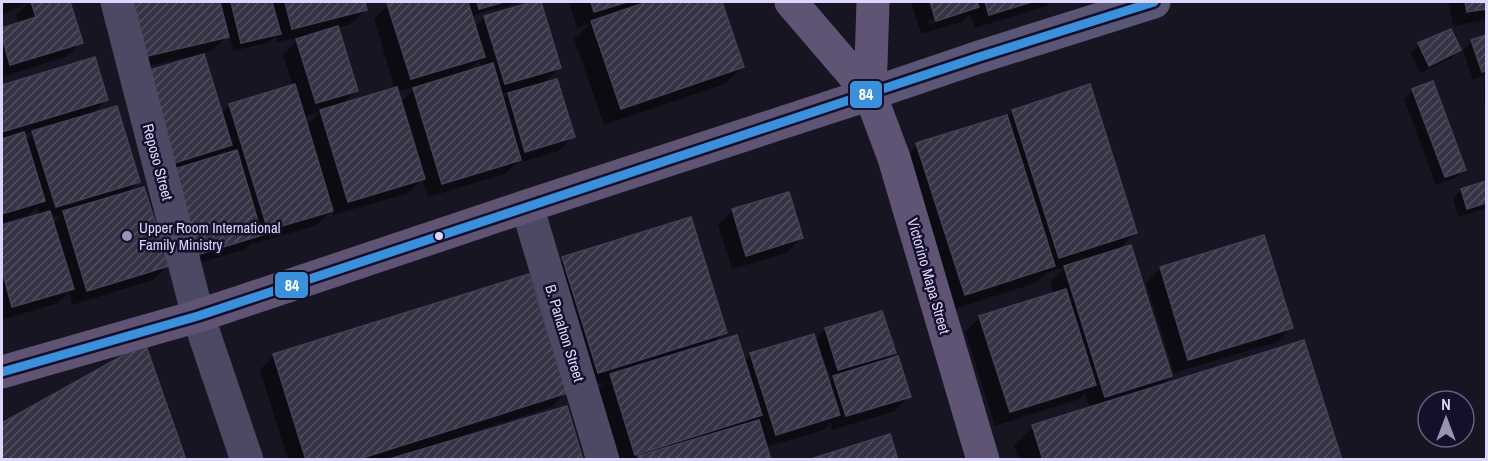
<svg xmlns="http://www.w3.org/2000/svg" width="1488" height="461" viewBox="0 0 1488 461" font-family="'Archivo Narrow',sans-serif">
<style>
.shadow{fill:#0007;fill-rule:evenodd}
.building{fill:url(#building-hatch);stroke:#454057;stroke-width:1.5}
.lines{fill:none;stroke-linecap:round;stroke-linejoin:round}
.minor{stroke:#4c4964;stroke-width:33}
.tertiary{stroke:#4c4964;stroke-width:33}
.secondary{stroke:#595676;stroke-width:33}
.primary{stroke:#605474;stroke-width:33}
.bus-1-casing{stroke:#150f29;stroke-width:14}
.bus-1{stroke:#3a90db;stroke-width:9}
.poi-dot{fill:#9893b2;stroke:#150f29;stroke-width:2}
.bus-dot{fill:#ddd7ff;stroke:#150f29;stroke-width:2}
.labels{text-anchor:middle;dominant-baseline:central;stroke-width:5;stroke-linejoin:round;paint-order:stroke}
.street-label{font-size:15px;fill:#ddd7ff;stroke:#150f29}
.poi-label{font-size:15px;fill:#ddd7ff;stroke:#150f29;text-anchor:start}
.line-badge{stroke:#150f29;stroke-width:2}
.badge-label{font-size:16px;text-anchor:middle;font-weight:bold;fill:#fff}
</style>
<defs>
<pattern id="building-hatch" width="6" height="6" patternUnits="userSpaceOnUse" patternTransform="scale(1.5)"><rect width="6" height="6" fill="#363345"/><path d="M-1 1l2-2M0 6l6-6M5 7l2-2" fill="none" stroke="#535061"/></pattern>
</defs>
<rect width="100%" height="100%" fill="#181523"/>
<!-- shadow -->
<g class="shadow">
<path d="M 2,2 L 68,2 L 81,42 L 66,57 L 2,77 L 2,29 L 19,24 L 16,15 L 29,2 L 2,15 Z"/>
<path d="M 104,2 L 364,2 L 366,9 L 351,24 L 337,28 L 356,91 L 342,105 L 395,89 L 374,19 L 388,5 L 399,2 L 520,2 L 471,16 L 474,27 L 485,17 L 539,2 L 560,68 L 543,84 L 573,136 L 559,151 L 515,164 L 505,174 L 428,197 L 422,179 L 409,193 L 333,215 L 332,210 L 317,225 L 253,244 L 253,242 L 246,249 L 182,268 L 157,178 L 230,105 L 293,87 L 283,54 L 301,37 L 277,42 L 276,36 L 270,42 L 233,51 L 229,34 L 212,51 L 128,71 ZM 479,60 L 481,68 L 466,73 ZM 417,86 L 400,103 L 397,92 ZM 510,92 L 502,100 L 501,95 ZM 320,112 L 306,126 L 303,117 ZM 225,150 L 226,155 L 218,157 Z"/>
<path d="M 569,2 L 720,2 L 742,67 L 725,84 L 604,125 L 574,39 L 590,24 L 577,28 Z"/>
<path d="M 911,2 L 1051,2 L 1046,6 L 975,28 L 970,14 L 962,22 L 921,34 ZM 962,11 L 962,14 L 929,24 L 928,21 Z"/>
<path d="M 1448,2 L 1486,2 L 1486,20 L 1453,26 Z"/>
<path d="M 1486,36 L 1486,75 L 1473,80 L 1463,50 L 1472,42 Z"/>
<path d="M 1419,45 L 1459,50 L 1451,58 L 1420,73 L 1411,53 Z"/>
<path d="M 94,58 L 106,100 L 91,115 L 138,182 L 126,194 L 167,266 L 153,280 L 72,305 L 69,292 L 58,303 L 2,320 L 2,227 L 39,215 L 37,207 L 29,215 L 2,223 L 2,87 ZM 34,132 L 25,141 L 23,135 ZM 62,215 L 57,220 L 52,224 L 51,218 Z"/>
<path d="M 1486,79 L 1486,104 L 1484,104 L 1484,81 Z"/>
<path d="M 1413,91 L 1464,169 L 1456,178 L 1436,185 L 1404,99 Z"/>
<path d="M 1013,111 L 1136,232 L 1117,251 L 1171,376 L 1160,387 L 1341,460 L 1019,460 L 1014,445 L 1033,427 L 1090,409 L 1085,393 L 1080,399 L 995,426 L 965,332 L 979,318 L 1054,294 L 1050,282 L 1066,267 L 1046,273 L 1036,283 L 948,311 L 900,162 L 917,145 L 1008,116 Z"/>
<path d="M 1486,182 L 1486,208 L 1458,217 L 1453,198 L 1461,190 Z"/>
<path d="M 733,210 L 801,238 L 787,253 L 732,269 L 718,225 Z"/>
<path d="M 563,259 L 725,332 L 713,344 L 744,362 L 751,354 L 815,340 L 825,329 L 894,353 L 886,361 L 909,396 L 895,411 L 832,430 L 830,423 L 824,430 L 766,447 L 770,460 L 614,460 L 593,393 L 605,382 L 581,389 L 546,276 ZM 827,368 L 830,378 L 835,376 L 828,383 L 824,369 Z"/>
<path d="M 1161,268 L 1291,327 L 1277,342 L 1174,373 L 1146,283 Z"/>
<path d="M 274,355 L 565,393 L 551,407 L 455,438 L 456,440 L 582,460 L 288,460 L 260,370 Z"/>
</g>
<!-- building -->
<g class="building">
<path d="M 31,2 L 70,2 L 83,43 L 10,65 L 2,37 L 2,28 L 36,17 Z"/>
<path d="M 137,2 L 220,2 L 229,37 L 143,57 L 129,3 Z"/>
<path d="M 231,2 L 272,2 L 281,34 L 241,43 Z"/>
<path d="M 285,2 L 365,2 L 367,10 L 292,29 Z"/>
<path d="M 394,2 L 468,2 L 485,57 L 411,79 L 387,3 Z"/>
<path d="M 477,2 L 504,2 L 479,9 Z"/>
<path d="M 532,2 L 541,2 L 561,68 L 505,84 L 484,16 Z"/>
<path d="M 591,2 L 627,2 L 594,12 Z"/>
<path d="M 647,2 L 722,2 L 744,67 L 621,109 L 591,21 Z"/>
<path d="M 930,2 L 977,2 L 979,7 L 936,21 Z"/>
<path d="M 985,2 L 1032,2 L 989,15 Z"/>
<path d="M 1465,2 L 1486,2 L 1486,9 L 1467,12 Z"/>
<path d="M 338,26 L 358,91 L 316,103 L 296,39 Z"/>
<path d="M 1451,29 L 1461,50 L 1429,66 L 1418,43 Z"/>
<path d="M 1486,35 L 1486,71 L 1482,72 L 1471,40 Z"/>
<path d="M 204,54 L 232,145 L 171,164 L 143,72 Z"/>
<path d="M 95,57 L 108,100 L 2,132 L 2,85 Z"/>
<path d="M 493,63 L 521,160 L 442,184 L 413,88 Z"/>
<path d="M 557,79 L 575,137 L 525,152 L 508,93 Z"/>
<path d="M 1433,81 L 1466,170 L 1445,177 L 1412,89 Z"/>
<path d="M 295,84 L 333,211 L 268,230 L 229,104 Z"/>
<path d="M 1090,84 L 1137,233 L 1059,258 L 1012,110 Z"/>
<path d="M 397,87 L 425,179 L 348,202 L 320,110 Z"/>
<path d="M 117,106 L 140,182 L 56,207 L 32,131 Z"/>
<path d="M 1007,115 L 1055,266 L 965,295 L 916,143 Z"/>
<path d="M 24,132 L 45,201 L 2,214 L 2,139 Z"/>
<path d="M 237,150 L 262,235 L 197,255 L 171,170 Z"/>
<path d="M 1486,181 L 1486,203 L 1467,209 L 1461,189 Z"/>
<path d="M 144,187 L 169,266 L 87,291 L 63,211 Z"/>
<path d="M 789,192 L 803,238 L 746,256 L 732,209 Z"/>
<path d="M 50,211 L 74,289 L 12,307 L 2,270 L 2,225 Z"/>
<path d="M 691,217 L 727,333 L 598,373 L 562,257 Z"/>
<path d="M 1264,235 L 1293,328 L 1188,360 L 1160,267 Z"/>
<path d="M 1131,245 L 1172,376 L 1105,397 L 1064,266 Z"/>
<path d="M 529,274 L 567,393 L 356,460 L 306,460 L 273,354 Z"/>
<path d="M 1066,289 L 1096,385 L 1010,412 L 979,316 Z"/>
<path d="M 882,311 L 896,353 L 838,370 L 825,328 Z"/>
<path d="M 814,334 L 840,415 L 776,435 L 750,353 Z"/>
<path d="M 737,335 L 762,415 L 635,455 L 610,374 Z"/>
<path d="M 1304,340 L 1342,460 L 1043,460 L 1032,425 Z"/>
<path d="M 145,343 L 186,460 L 2,460 L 2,423 Z"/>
<path d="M 898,356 L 911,397 L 846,416 L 833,376 Z"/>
<path d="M 567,406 L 583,460 L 386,460 Z"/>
<path d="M 759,420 L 771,460 L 639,460 L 638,456 Z"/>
<path d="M 890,434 L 898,460 L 808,460 Z"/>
</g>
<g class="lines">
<!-- minor -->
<g class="minor">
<path d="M 117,2 L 198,316"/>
<path d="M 527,206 L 603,460"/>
</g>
<!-- tertiary -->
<path class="tertiary" d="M 198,316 L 247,460"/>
<!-- secondary -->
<path class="secondary" d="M 870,94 L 979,57 L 1154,2"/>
<!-- primary -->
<g class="primary">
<path d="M 791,2 L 870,94 L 894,158 L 983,460"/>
<path d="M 870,94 L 873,2"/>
<path d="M 2,372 L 198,316 L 527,206 L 870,94"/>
</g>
<defs>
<path id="bus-1" d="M 2,372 L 198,316 L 979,57 L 1154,2"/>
</defs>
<!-- bus-1 casing -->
<use href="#bus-1" class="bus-1-casing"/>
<!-- bus-1 -->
<use href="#bus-1" class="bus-1"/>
</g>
<!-- markers -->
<circle class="poi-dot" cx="127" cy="236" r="6"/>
<circle class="bus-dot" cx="439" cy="236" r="5"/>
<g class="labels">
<!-- street labels -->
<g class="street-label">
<text transform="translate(158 162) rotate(75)">Reposo Street</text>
<text transform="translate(929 276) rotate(74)">Victorino Mapa Street</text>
<text transform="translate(565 333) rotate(73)">B. Panahon Street</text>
</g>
<!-- poi labels -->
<g class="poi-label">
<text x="139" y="227">Upper Room International<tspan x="139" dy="17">Family Ministry</tspan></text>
</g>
</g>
<g class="line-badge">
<rect x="849" y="80" width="34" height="29" rx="6" fill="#3a90db"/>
<rect x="274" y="271" width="35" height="28" rx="6" fill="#3a90db"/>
</g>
<g class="badge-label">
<text x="866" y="100">84</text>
<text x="292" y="291">84</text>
</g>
<!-- border -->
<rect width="1488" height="461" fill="none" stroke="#ddd7ff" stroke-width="6"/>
<!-- north arrow -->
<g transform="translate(1446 419)"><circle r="28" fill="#150f29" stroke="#655f7f" stroke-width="1.5"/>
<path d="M0-4.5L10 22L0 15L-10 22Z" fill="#9893b2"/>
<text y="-9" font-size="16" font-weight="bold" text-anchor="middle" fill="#ddd7ff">N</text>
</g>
</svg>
